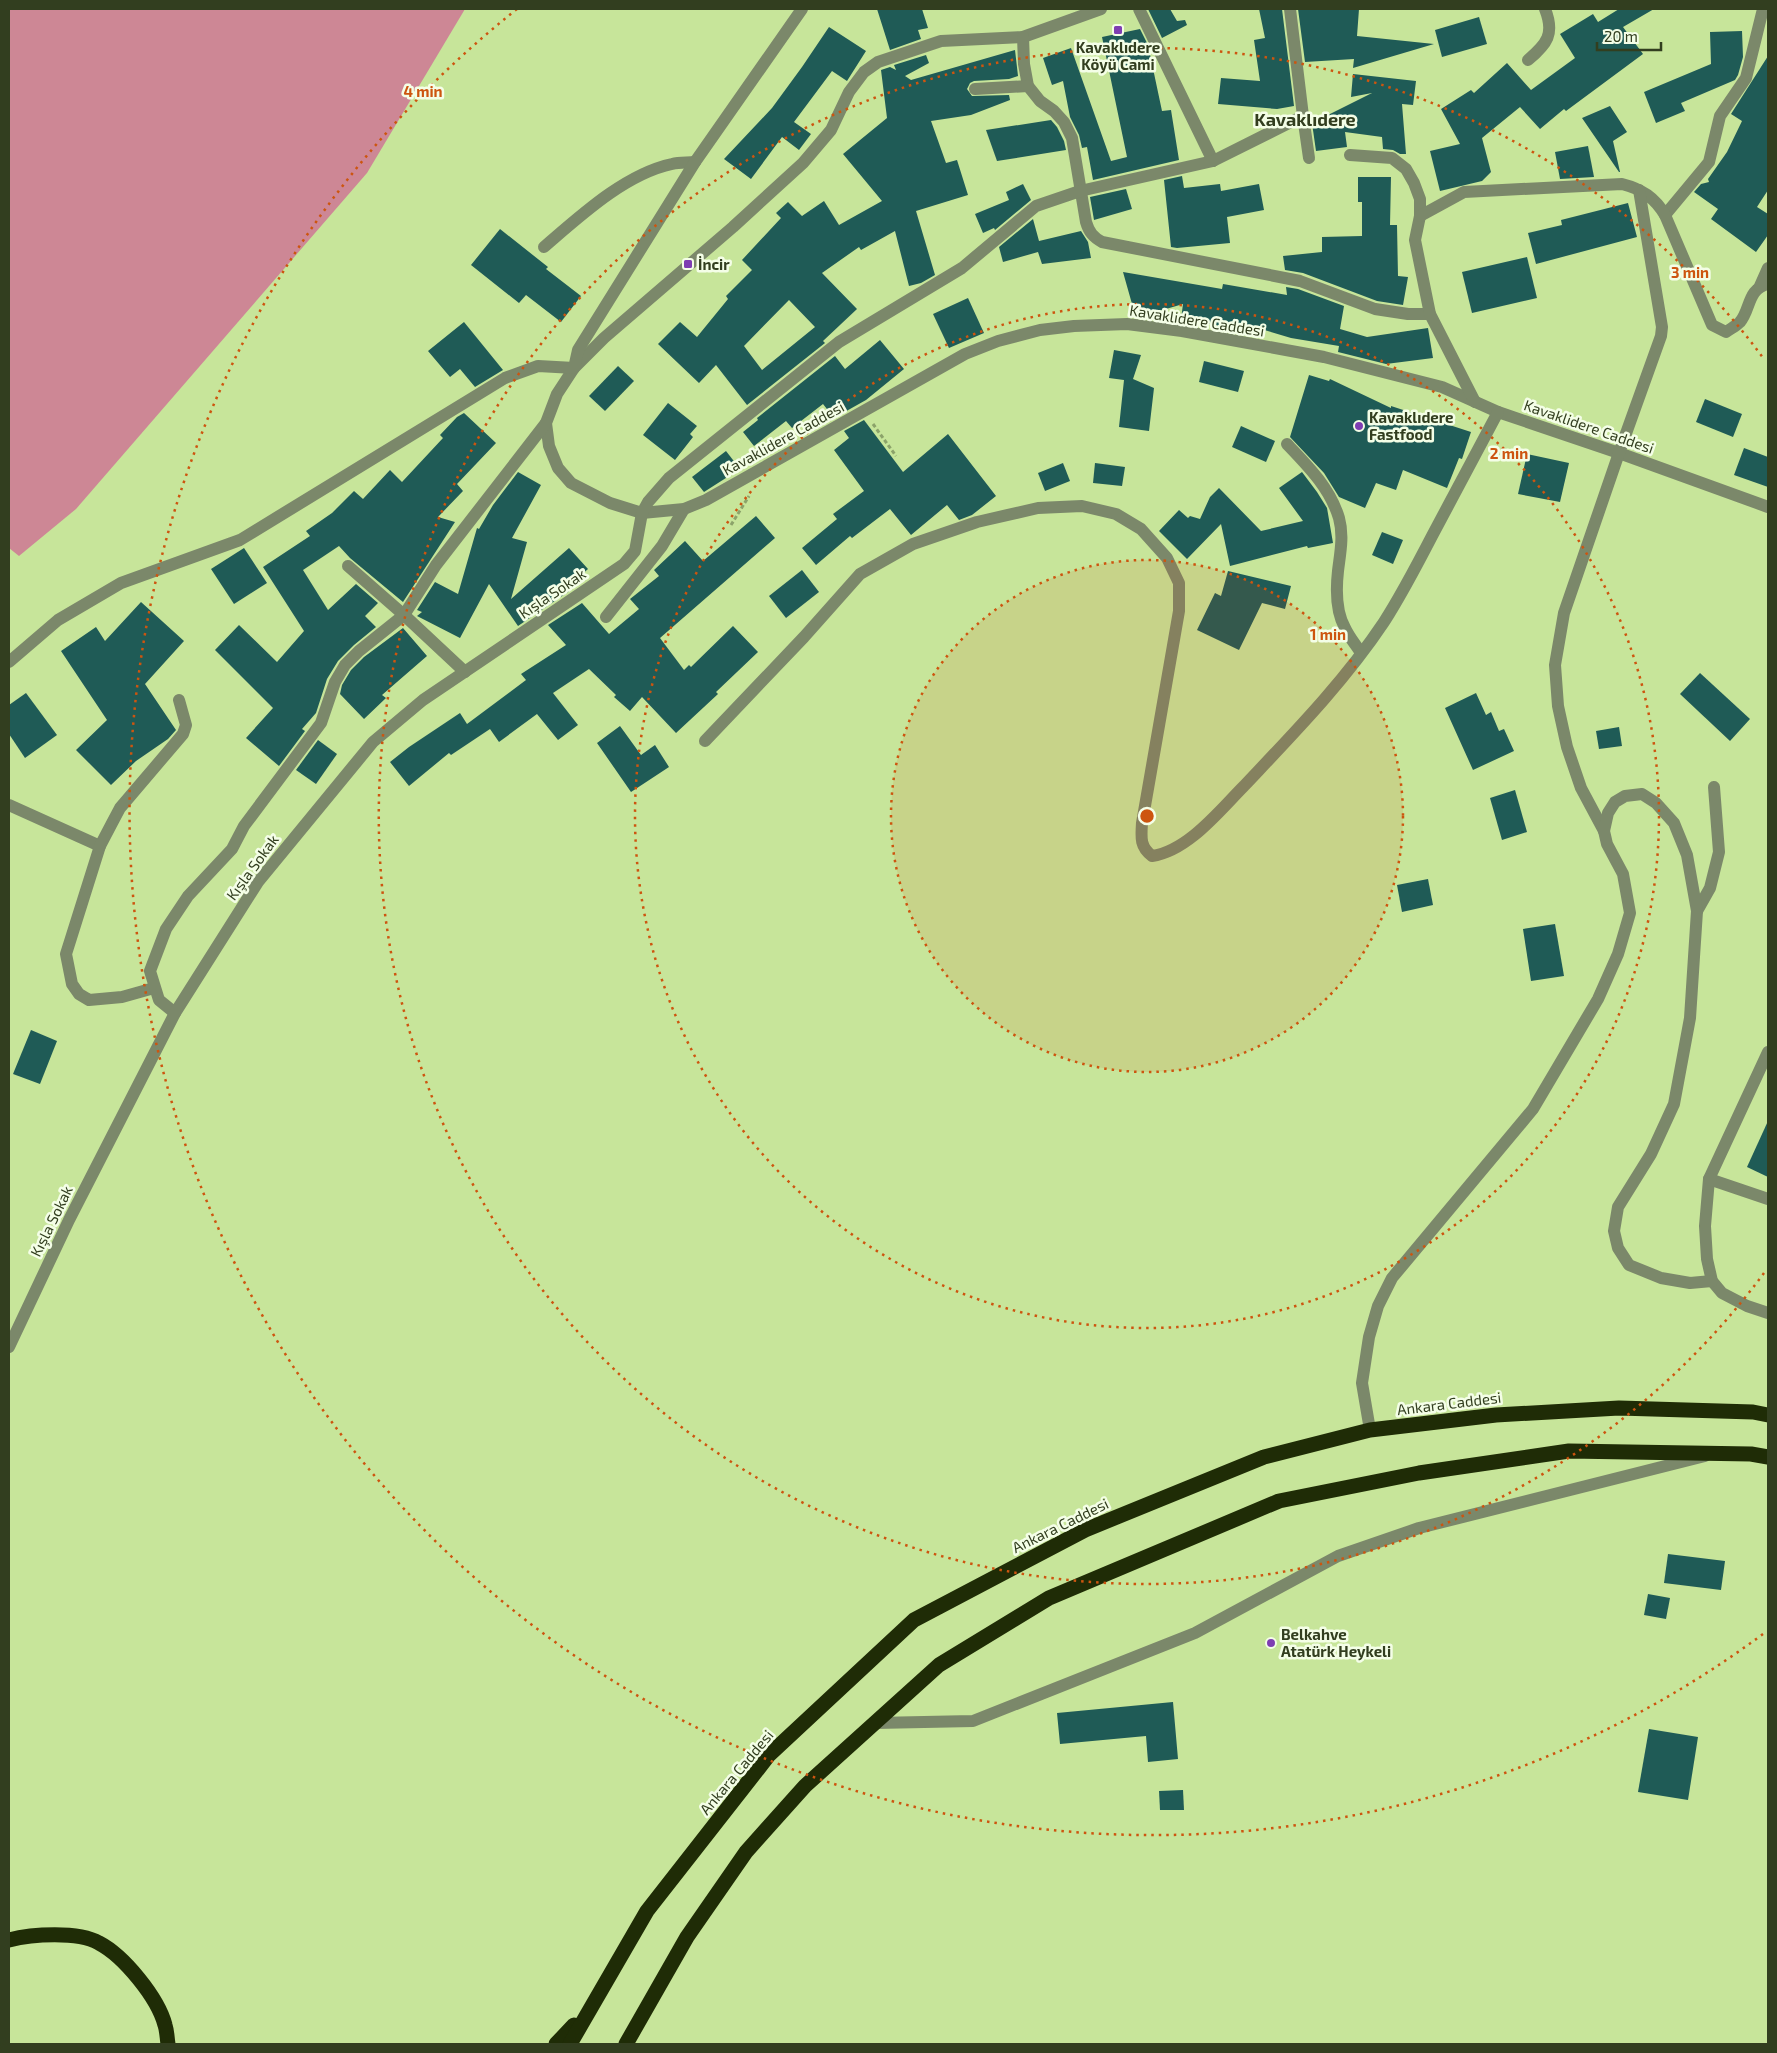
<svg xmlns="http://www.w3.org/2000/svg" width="1777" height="2053" viewBox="0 0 1777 2053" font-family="'Exo 2',sans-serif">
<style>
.forest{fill:#cd8795}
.building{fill:#1f5b56;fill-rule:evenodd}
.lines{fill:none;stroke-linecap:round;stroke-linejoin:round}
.path{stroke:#8ca36a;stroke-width:3;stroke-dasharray:4 2.5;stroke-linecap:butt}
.minor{stroke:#7b886a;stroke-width:12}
.highway{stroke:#1f2c06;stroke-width:15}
.ring{fill:none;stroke:#cd550f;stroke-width:2.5;stroke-dasharray:2.5 5}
.poi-dot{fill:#7e3db2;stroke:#f4fee7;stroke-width:2}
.labels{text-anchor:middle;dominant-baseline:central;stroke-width:5;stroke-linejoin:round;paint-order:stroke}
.poi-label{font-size:15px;font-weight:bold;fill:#323e1f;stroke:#f4fee7;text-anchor:start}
.street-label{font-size:15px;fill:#323e1f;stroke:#f4fee7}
.quarter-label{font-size:18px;font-weight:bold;fill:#323e1f;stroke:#f4fee7}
.centre{fill:#cd550f;stroke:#f4fee7;stroke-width:2.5}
.ring-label{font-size:15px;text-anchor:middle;font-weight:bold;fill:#cd550f;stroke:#f4fee7;stroke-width:5;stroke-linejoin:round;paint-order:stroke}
</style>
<rect width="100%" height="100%" fill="#c7e59a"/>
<!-- forest -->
<path class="forest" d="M 9,9 L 465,9 L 367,173 L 76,509 L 19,556 L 9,548 Z"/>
<!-- building -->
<g class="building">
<path d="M 877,9 L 922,9 L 928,28 L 918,30 L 921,39 L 890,50 Z"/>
<path d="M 1148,9 L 1170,9 L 1177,21 L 1185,20 L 1187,25 L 1162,38 Z"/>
<path d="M 1259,9 L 1282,9 L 1294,106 L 1277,109 L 1218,104 L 1221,78 L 1260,81 L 1254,40 L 1265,38 Z"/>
<path d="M 1298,9 L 1359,9 L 1357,36 L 1434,44 L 1353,68 L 1354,59 L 1305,62 Z"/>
<path d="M 1619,9 L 1654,9 L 1623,27 L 1643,54 L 1566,111 L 1564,109 L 1540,129 L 1520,107 L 1482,138 L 1491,172 L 1482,181 L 1440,191 L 1430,151 L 1460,144 L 1441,109 L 1471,90 L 1474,93 L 1507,63 L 1531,90 L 1575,58 L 1560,34 L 1593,14 L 1598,22 Z"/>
<path d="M 1479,17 L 1487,44 L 1442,57 L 1435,30 Z"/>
<path d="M 829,27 L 866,51 L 847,81 L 832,71 L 794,122 L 811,134 L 799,150 L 782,137 L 751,179 L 724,159 L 772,108 L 802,67 Z"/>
<path d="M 1140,29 L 1148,45 L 1162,111 L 1171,110 L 1179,160 L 1093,180 L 1087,147 L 1082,148 L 1079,135 L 1070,117 L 1063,81 L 1052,85 L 1043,58 L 1071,48 L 1111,161 L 1127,157 L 1102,37 Z"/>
<path d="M 1742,31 L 1743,57 L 1738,75 L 1735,80 L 1681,103 L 1685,111 L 1656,123 L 1644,92 L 1711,64 L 1710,32 Z"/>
<path d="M 1015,50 L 1018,76 L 1009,79 L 974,81 L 970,83 L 967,89 L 972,96 L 1009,95 L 1010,100 L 971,115 L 931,121 L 946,163 L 957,160 L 968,195 L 916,211 L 935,275 L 921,283 L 909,286 L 895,231 L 861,250 L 859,247 L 822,273 L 857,309 L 823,341 L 825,343 L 747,405 L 716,365 L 699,383 L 658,344 L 680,322 L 697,337 L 728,299 L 726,296 L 752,270 L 742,260 L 781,218 L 776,213 L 788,202 L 802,216 L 824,201 L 839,225 L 882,201 L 843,154 L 887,118 L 881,70 L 890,67 L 896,70 L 894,65 L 926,55 L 929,63 L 905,76 L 911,80 ZM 789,300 L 815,327 L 762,370 L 744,346 Z"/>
<path d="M 1768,56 L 1768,190 L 1757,207 L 1768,214 L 1768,235 L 1756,252 L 1711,219 L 1718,209 L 1694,192 L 1701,184 L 1709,182 L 1708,179 L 1727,152 L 1742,121 L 1731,114 Z"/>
<path d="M 1353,74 L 1416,81 L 1413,105 L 1402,104 L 1406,154 L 1400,154 L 1393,150 L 1383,149 L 1382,137 L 1345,132 L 1347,147 L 1316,151 L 1312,123 L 1372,93 L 1351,97 Z"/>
<path d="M 1610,106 L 1627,132 L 1613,141 L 1620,172 L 1619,172 L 1582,118 Z"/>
<path d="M 1051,120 L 1057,127 L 1064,141 L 1066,150 L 997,161 L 986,130 Z"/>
<path d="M 1588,146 L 1594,177 L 1560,179 L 1555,152 Z"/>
<path d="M 1182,176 L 1184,188 L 1220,184 L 1221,191 L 1259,184 L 1264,210 L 1227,217 L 1230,243 L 1177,248 L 1171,247 L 1164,180 Z"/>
<path d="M 1358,177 L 1391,177 L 1390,225 L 1397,225 L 1398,276 L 1408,277 L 1403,305 L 1377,301 L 1303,273 L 1285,270 L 1283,256 L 1322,252 L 1322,237 L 1362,236 L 1362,202 L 1358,202 Z"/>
<path d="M 1023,184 L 1031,200 L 995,230 L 994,228 L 983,233 L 975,214 L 1009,200 L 1006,192 Z"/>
<path d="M 1126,189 L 1132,209 L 1094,220 L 1090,197 Z"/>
<path d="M 1628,203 L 1637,237 L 1536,264 L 1528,233 L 1562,225 L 1561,220 Z"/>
<path d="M 1033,219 L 1039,241 L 1081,231 L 1088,242 L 1091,258 L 1042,264 L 1038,252 L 1003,262 L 999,247 Z"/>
<path d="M 500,229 L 548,267 L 546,269 L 581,296 L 561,322 L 526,295 L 519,303 L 471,265 Z"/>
<path d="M 1527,257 L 1537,298 L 1472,313 L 1462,272 Z"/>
<path d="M 1123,272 L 1222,289 L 1223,284 L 1287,295 L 1286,287 L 1298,289 L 1344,306 L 1340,329 L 1367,337 L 1428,328 L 1433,358 L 1386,364 L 1338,352 L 1339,346 L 1291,338 L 1261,329 L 1260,333 L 1181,319 L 1183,304 L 1149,314 L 1134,311 Z"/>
<path d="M 968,298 L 984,333 L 949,348 L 933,314 Z"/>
<path d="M 464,322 L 503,370 L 475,387 L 460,369 L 450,377 L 428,351 Z"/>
<path d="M 880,340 L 904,369 L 866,400 L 834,418 L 823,404 L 792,428 L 786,421 L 754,446 L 743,432 L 758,420 L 757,418 L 835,356 L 845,369 Z"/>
<path d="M 1114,350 L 1141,355 L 1133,379 L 1154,388 L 1149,431 L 1119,427 L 1124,380 L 1109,378 Z"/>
<path d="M 1204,361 L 1244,371 L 1238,392 L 1199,382 Z"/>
<path d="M 618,366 L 634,381 L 605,411 L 589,396 Z"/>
<path d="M 1309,375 L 1329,381 L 1330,379 L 1391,408 L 1391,406 L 1471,432 L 1462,459 L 1459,458 L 1447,488 L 1403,470 L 1396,490 L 1376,483 L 1365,508 L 1339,497 L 1324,473 L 1290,437 Z"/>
<path d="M 1705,399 L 1742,414 L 1733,437 L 1696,422 Z"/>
<path d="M 668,403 L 697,426 L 690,434 L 693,437 L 675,460 L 643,435 Z"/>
<path d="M 464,413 L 496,443 L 457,484 L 463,491 L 438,517 L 455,522 L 403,602 L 350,558 L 339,546 L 303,570 L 328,610 L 356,584 L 378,603 L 365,616 L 376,627 L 354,645 L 338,661 L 327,679 L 316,713 L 302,729 L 305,731 L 279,766 L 246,738 L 273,708 L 215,650 L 239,625 L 277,662 L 304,631 L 263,567 L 310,536 L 306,531 L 332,513 L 354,491 L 363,499 L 390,470 L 402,482 L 443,438 L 440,435 L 457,417 Z"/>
<path d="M 864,420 L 903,472 L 948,434 L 996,496 L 972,515 L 959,520 L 947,505 L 911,535 L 890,509 L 852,538 L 850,536 L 816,565 L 802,548 L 837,519 L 833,514 L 864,491 L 834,450 L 849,438 L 844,431 Z"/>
<path d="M 1241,426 L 1275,441 L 1266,462 L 1232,447 Z"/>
<path d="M 1744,448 L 1768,457 L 1768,487 L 1734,475 Z"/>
<path d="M 726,451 L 740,469 L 704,492 L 692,477 Z"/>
<path d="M 1527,454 L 1569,463 L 1560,502 L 1518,494 Z"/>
<path d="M 1063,463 L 1070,481 L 1045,491 L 1038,473 Z"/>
<path d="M 1095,463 L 1125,467 L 1122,486 L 1093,483 Z"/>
<path d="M 518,472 L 541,485 L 512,538 L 527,542 L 511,599 L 569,548 L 588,569 L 568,587 L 571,590 L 518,626 L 489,584 L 460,638 L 417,616 L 422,612 L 417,610 L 435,582 L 458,594 L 477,528 L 479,529 L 493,505 Z"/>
<path d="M 1302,472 L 1317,492 L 1327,508 L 1333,543 L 1308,548 L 1307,546 L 1230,566 L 1221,524 L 1187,559 L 1159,531 L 1179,510 L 1188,518 L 1190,516 L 1200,519 L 1210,497 L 1219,488 L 1261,531 L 1303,521 L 1279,488 Z"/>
<path d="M 756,516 L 775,538 L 660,638 L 684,670 L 689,665 L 691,667 L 733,626 L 758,652 L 716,692 L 718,694 L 676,733 L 642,697 L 630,711 L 614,697 L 616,695 L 589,669 L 553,693 L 578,725 L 558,740 L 537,714 L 499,742 L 490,729 L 451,755 L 449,753 L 409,786 L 390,762 L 409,747 L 460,713 L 467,724 L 526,680 L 521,674 L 566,645 L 548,625 L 582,603 L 609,634 L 639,609 L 630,599 L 659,576 L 654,570 L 685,541 L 703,561 Z"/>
<path d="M 1382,532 L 1403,540 L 1393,564 L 1372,555 Z"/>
<path d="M 244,548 L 267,583 L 234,604 L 211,569 Z"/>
<path d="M 802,570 L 819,592 L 786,618 L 769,596 Z"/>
<path d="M 1228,571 L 1291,586 L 1285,609 L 1262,603 L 1239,650 L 1197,630 L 1215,593 L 1221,596 Z"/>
<path d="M 141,602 L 184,641 L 145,684 L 176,730 L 168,739 L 136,761 L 111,785 L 76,750 L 107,720 L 61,651 L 96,627 L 105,641 Z"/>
<path d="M 403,628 L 427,656 L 382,695 L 386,698 L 364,719 L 340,694 L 342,685 L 351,670 L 364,657 Z"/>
<path d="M 1700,673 L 1750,719 L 1730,741 L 1680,694 Z"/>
<path d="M 26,693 L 57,735 L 25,758 L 9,734 L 9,705 Z"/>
<path d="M 1476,693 L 1486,715 L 1491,712 L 1499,731 L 1504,729 L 1514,751 L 1473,770 L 1445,708 Z"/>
<path d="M 620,726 L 641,755 L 655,745 L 669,767 L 631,792 L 597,743 Z"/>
<path d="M 1619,727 L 1622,746 L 1599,749 L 1596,731 Z"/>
<path d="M 318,740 L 337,754 L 316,784 L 296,770 Z"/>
<path d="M 1515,790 L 1527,832 L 1502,840 L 1490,798 Z"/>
<path d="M 1428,879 L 1433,905 L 1402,912 L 1397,885 Z"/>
<path d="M 1555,924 L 1564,976 L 1531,981 L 1523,929 Z"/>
<path d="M 31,1030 L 57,1041 L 40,1084 L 13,1074 Z"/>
<path d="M 1768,1121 L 1768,1177 L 1747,1167 Z"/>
<path d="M 1668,1554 L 1725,1561 L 1721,1590 L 1664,1583 Z"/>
<path d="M 1648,1594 L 1670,1598 L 1666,1619 L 1644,1615 Z"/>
<path d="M 1173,1702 L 1178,1759 L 1148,1762 L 1146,1736 L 1060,1744 L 1057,1713 Z"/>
<path d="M 1649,1729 L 1698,1737 L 1688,1800 L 1638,1792 Z"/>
<path d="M 1183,1790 L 1184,1810 L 1160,1810 L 1159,1791 Z"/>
</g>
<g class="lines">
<!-- path -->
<g class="path">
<path d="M 873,424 L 896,456"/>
<path d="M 731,525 L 749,496"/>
</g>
<!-- minor -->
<g class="minor">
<path d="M 1101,9 L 1023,37 L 941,41 L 878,62 L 864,72 L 849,92 L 831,130 L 803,163 L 733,227 L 604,338 L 574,368 L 557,394 L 546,423 L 549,446 L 558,468 L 571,483 L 610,503 L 642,513 L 684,509 L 706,500 L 965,354 L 998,341 L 1040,330 L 1074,326 L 1127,324 L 1182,331 L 1324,357 L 1442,387 L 1498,412 L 1619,453 L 1768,507"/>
<path d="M 1139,9 L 1213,161"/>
<path d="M 1023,37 L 1024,64 L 1028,86 L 1040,101 L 1054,111 L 1064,122 L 1072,138 L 1086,222 C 1089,232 1093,237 1102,242 L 1300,281 L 1375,309 L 1408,314 L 1430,314"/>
<path d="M 1528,60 C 1547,44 1555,34 1545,9"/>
<path d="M 975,89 L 1028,86"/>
<path d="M 1303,116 L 1309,158"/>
<path d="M 1350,155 L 1392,158 L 1406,169 L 1414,183 L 1420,199 L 1420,216 L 1415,240 L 1430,314 L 1475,402"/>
<path d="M 1665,215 L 1709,162 L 1720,116 L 1746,78 L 1763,9"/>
<path d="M 1420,216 L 1464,192 L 1622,184 C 1642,189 1655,198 1665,215 L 1712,325 L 1726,332 C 1730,329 1736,326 1740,322 C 1751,309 1747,289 1768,284"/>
<path d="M 544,247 C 580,216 625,174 672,164 C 680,162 688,163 695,162"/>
<path d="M 1760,286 L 1768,268"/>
<path d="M 1287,444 C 1308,466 1330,488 1339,518 C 1344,536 1340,554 1338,571 C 1336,589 1336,612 1345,628 C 1349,637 1356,645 1361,653"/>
<path d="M 348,566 L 404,615 L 465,672"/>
<path d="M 606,617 L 662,546 L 684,509"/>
<path d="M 9,662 L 58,620 L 121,583 L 240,540 L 505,378 L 538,366 L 574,368 L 578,350 L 695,162 L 802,9"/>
<path d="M 705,741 L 804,637 L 860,574 L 913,544 L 977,522 L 1038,508 L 1082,506 L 1116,514 L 1141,529 L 1167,558 L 1179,583 L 1179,611 L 1142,823 C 1141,838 1140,847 1152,856 C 1188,851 1220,810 1244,786 C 1293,734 1344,682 1384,622 C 1402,594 1417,565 1432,536 C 1454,495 1476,453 1498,412"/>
<path d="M 9,805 L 100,846"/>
<path d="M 1604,831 L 1581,788 L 1567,747 L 1558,706 L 1555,665 L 1564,613 L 1619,453 L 1661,336 L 1662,327 L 1639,190"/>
<path d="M 1697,911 L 1710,888 L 1719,852 L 1714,787"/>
<path d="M 154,988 L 122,997 L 89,1000 L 79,994 L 72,984 L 66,954 L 100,846 L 111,825 L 120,808 L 183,734 L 186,725 L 179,700"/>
<path d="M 175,1013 L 159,1000 L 150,971 L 166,929 L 188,896 L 232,849 L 244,826 L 321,723 L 335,682 L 345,665 L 359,651 L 404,615 L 436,565 L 546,423"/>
<path d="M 1768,1052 L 1709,1179 L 1705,1226 L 1707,1259 L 1712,1281 L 1722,1293 L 1747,1306 L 1768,1313"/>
<path d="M 1709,1179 L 1768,1199"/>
<path d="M 9,1347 L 69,1220 L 175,1013 L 258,882 L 373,742 L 423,700 L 624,564 L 635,551 L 642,513 L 648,502 L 669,478 L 839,342 L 962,268 L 1036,206 L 1080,191 L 1213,161 L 1303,116 L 1290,9"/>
<path d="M 1370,1430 L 1362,1383 L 1369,1337 L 1378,1306 L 1392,1278 L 1533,1109 L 1598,999 L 1618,954 L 1630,913 L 1623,874 L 1607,844 L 1604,831 L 1608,813 L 1615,802 L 1625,796 L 1642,794 L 1656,803 L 1674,823 L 1687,855 L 1697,911 L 1690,1018 L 1674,1104 L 1651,1154 L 1618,1207 L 1614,1231 L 1618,1248 L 1629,1265 L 1661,1278 L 1690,1283 L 1712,1281"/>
<path d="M 875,1723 L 973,1721 L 1195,1633 L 1338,1556 L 1419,1528 L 1705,1456"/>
</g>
<!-- highway -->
<g class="highway">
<path d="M 9,1940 C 32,1934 78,1931 99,1943 C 124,1956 158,1998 165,2025 C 167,2031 167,2038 168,2044"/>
<path d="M 556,2044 L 574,2025"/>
<path d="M 570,2044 L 647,1911 L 769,1755 L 914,1620 L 1085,1530 L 1264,1457 L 1370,1430 L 1496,1415 L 1619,1408 L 1753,1412 L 1768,1415"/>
<path d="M 626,2044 L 687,1937 L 746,1852 L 805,1786 L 939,1665 L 1049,1598 L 1279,1501 L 1419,1473 L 1569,1451 L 1751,1454 L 1768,1457"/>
</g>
</g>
<!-- distance rings -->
<circle cx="1147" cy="816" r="256" fill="#cd550f" fill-opacity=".12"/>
<g class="ring">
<circle cx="1147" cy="816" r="256"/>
<circle cx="1147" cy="816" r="512"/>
<path d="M1764 1273A768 768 0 1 1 1764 359"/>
<path d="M1763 1634A1024 1024 0 0 1 517 9"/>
</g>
<!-- markers -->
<g class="poi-dot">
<rect x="1113" y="25" width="10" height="10" rx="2.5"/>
<rect x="683" y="259" width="10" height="10" rx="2.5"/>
<circle cx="1359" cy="426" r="5"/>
<circle cx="1271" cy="1643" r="5"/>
</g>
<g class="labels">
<!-- poi labels -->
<g class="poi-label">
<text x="1118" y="47" text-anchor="middle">Kavaklıdere<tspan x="1118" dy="17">Köyü Cami</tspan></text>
<text x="698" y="264">İncir</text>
<text x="1369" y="417">Kavaklıdere<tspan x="1369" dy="17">Fastfood</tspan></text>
<text x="1281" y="1634">Belkahve<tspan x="1281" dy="17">Atatürk Heykeli</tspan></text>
</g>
<!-- street labels -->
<g class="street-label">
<text transform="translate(1197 320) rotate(9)">Kavaklidere Caddesi</text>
<text transform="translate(1589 426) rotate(19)">Kavaklidere Caddesi</text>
<text transform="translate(783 438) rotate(-29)">Kavaklidere Caddesi</text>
<text transform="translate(552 593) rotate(-34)">Kışla Sokak</text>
<text transform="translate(252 867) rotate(-54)">Kışla Sokak</text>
<text transform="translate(51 1221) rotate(-64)">Kışla Sokak</text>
<text transform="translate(1449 1403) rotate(-7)">Ankara Caddesi</text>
<text transform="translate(1060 1525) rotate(-26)">Ankara Caddesi</text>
<text transform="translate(736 1772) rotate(-50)">Ankara Caddesi</text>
</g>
<!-- quarter labels -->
<g class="quarter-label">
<text x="1305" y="119">Kavaklıdere</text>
</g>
</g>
<circle cx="1147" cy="816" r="8" class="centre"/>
<g class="ring-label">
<text x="423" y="97">4 min</text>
<text x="1690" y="278">3 min</text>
<text x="1509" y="459">2 min</text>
<text x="1328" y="640">1 min</text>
</g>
<!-- border -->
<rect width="1777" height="2053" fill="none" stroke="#323e1f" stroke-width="20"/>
<!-- scale -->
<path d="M1597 42v8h64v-8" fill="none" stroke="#323e1f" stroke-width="2.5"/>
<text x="1604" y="42" font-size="15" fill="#323e1f" stroke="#f4fee7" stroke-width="4" paint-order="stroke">20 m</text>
</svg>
